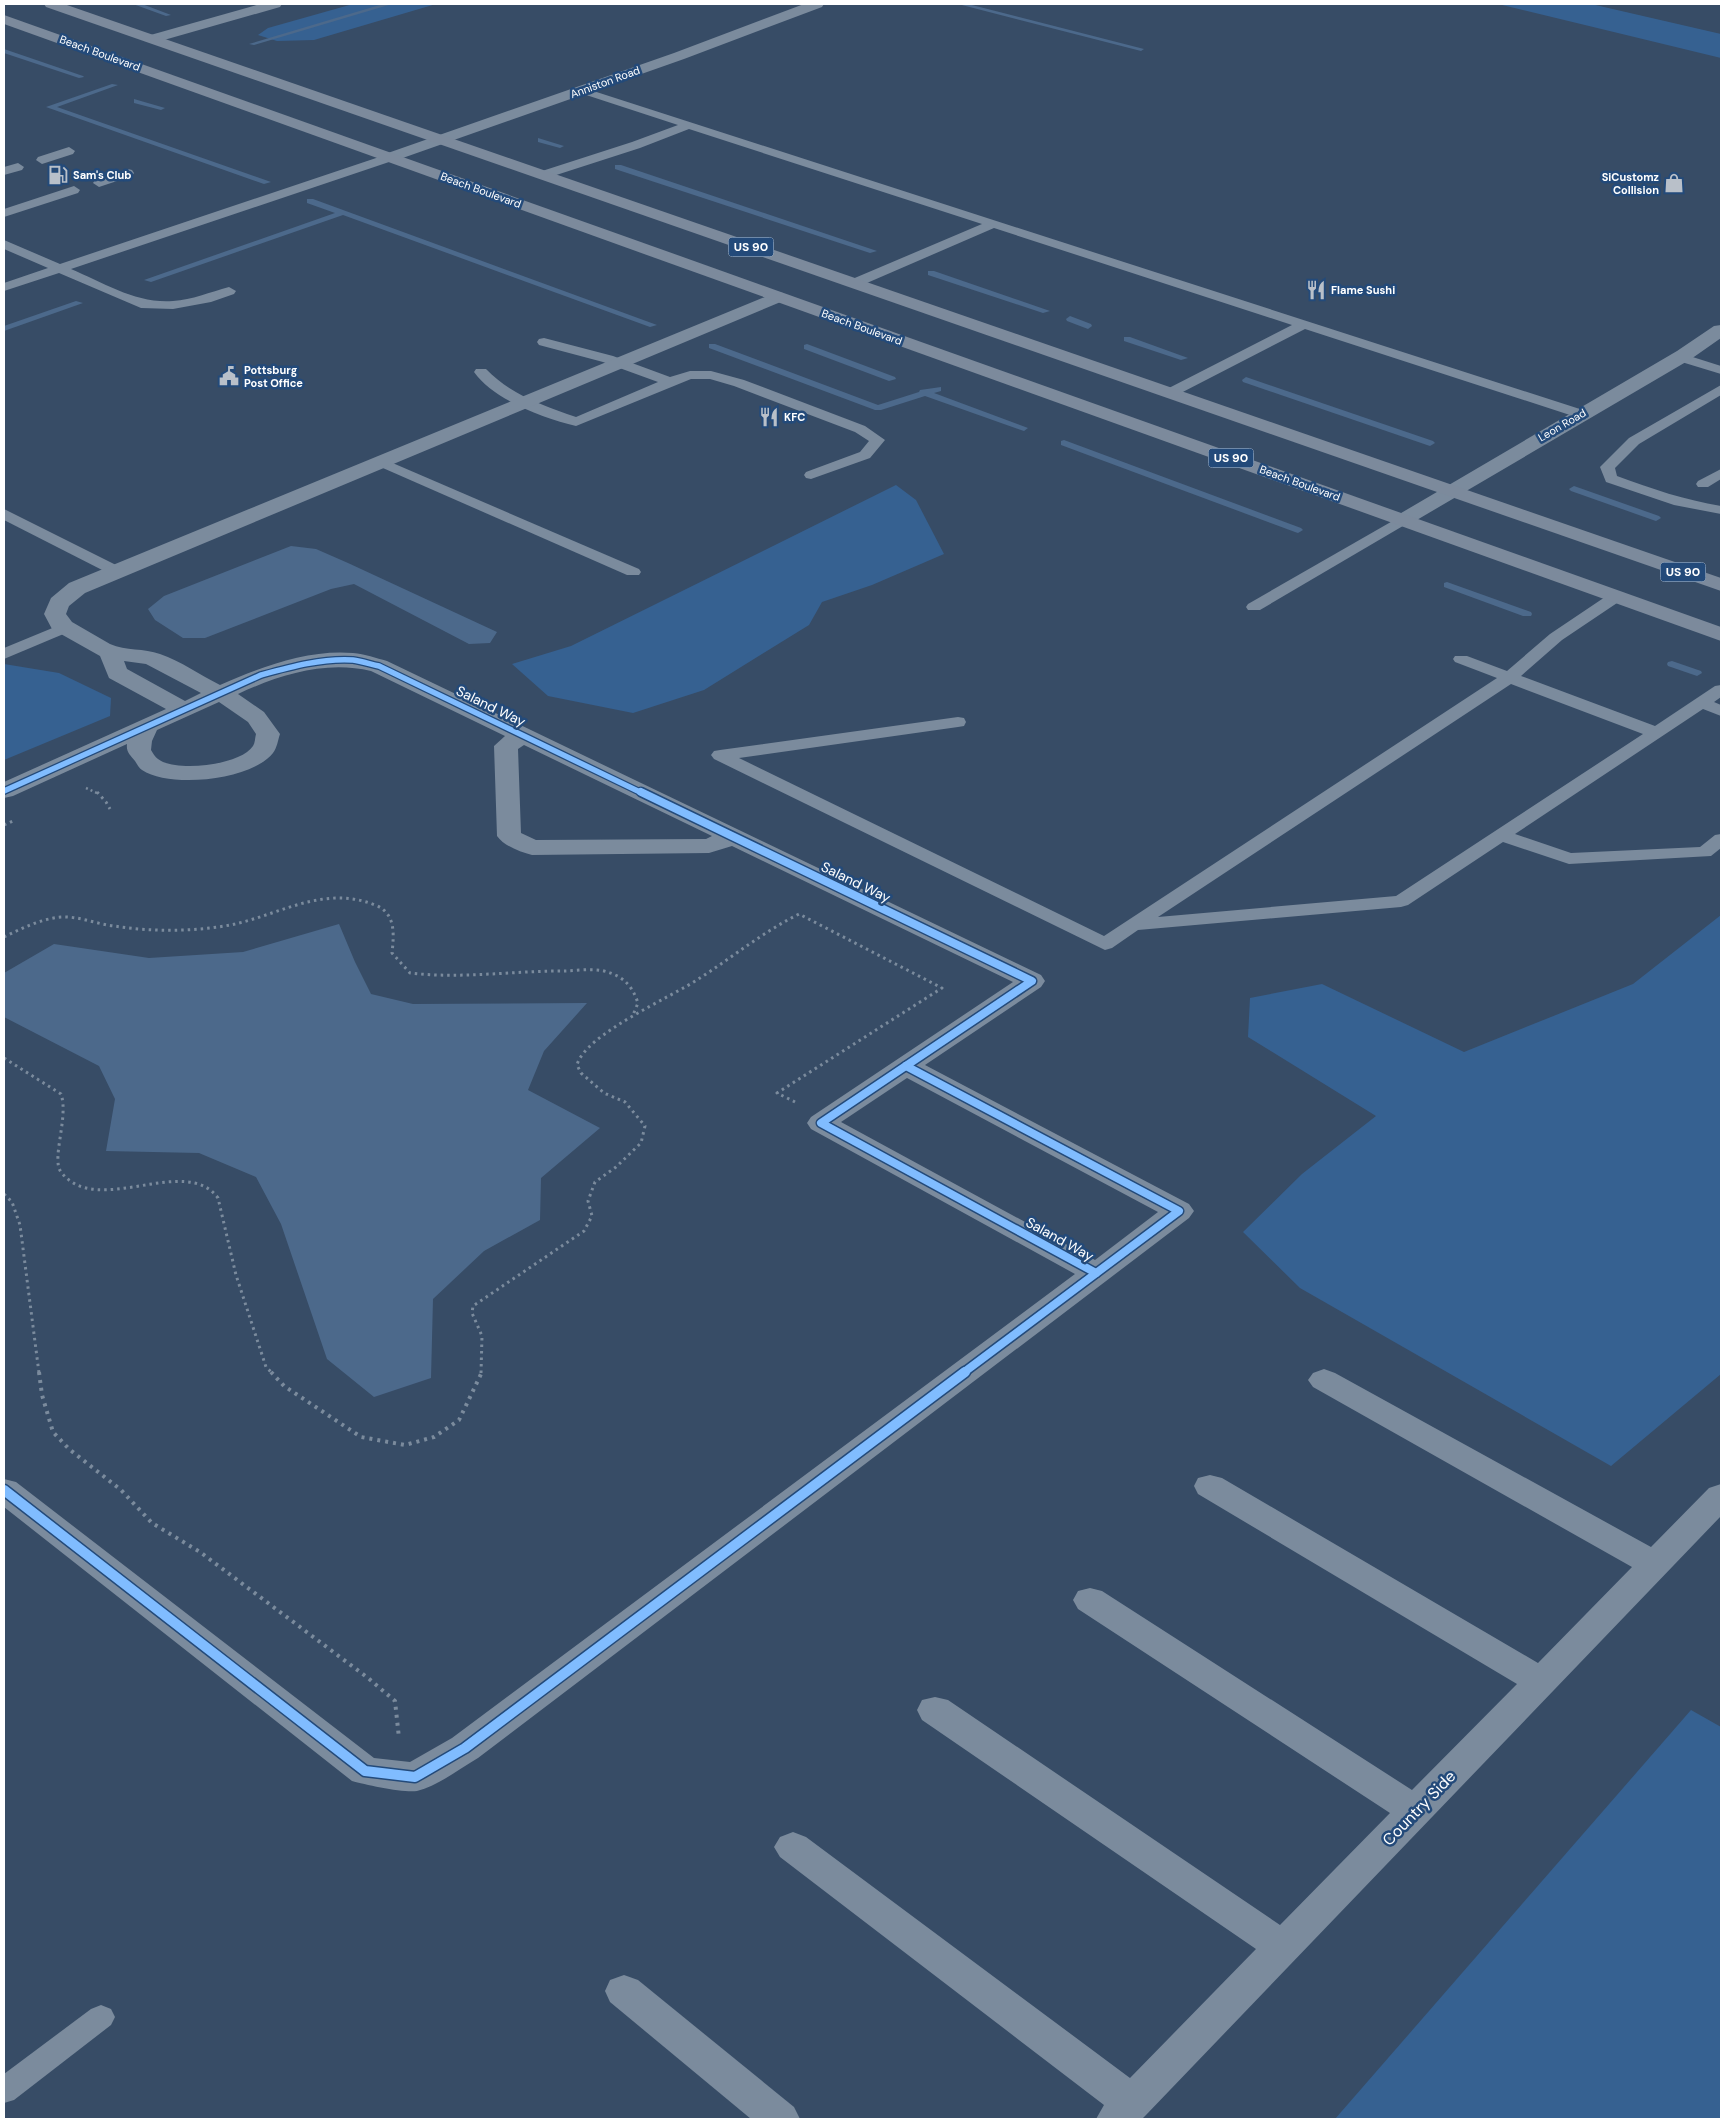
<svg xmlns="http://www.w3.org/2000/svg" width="1725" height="2123" viewBox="0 0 1725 2123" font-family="'DM Sans',sans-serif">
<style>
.green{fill:#366191}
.water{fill:#4c698b}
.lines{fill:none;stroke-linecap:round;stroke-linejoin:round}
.stream{fill:#4c698b;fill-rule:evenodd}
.path-far2{stroke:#7b8b9d;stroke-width:2.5;stroke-dasharray:2 3;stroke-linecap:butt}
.path-far1{stroke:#7b8b9d;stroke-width:3;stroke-dasharray:2.5 4;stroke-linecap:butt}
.path{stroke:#7b8b9d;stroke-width:4;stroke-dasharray:3 5;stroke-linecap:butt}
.service{fill:#7b8b9d;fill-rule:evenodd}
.minor{fill:#7b8b9d;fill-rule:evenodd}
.tertiary{fill:#7b8b9d;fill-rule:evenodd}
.trunk{fill:#7c8a9c;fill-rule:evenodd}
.cycleway-far2-casing{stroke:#234a7a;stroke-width:8}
.cycleway-far1-casing{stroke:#234a7a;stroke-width:11}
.cycleway-casing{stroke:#234a7a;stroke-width:13}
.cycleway-far2{stroke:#80bcff;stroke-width:5.5}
.cycleway-far1{stroke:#80bcff;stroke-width:8}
.cycleway{stroke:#80bcff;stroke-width:10}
.labels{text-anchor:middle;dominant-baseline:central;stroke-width:5;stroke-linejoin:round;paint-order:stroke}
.far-street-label{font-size:11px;fill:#fff;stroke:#234a7a}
.far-poi-label{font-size:11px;font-weight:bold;fill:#fff;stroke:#234a7a;text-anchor:start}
.shield{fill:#234a7a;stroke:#bdc9d7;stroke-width:1}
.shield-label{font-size:12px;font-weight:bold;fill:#fff}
.street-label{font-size:14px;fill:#fff;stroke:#234a7a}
.near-street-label{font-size:16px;fill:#fff;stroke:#234a7a}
</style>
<rect width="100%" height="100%" fill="#374c66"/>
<!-- green -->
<g class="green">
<path d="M 353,4 L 436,4 L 314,40 L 277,41 L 258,35 L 268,28 Z"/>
<path d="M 1498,4 L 1591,4 L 1721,34 L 1721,58 Z"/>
<path d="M 896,485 L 916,500 L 944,554 L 872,585 L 822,602 L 809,625 L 704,690 L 633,713 L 548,696 L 512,664 L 571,646 Z"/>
<path d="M 4,664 L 59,673 L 111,698 L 110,716 L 4,760 Z"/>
<path d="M 1721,915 L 1721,1374 L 1611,1466 L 1300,1288 L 1243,1232 L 1302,1174 L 1376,1116 L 1248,1037 L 1250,998 L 1322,984 L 1464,1052 L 1633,984 Z"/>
<path d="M 1691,1710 L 1721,1727 L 1721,2119 L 1335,2119 Z"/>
</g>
<!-- water -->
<g class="water">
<path d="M 291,546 L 316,549 L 348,563 L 497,632 L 490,643 L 469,644 L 354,584 L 331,589 L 205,638 L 183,638 L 155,620 L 148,609 L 164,596 Z"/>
<path d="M 339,924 L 355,962 L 371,994 L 413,1004 L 587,1003 L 544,1051 L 528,1090 L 600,1128 L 541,1178 L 540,1220 L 484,1251 L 433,1299 L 431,1378 L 374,1397 L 327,1359 L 281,1224 L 256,1177 L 199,1153 L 106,1151 L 115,1099 L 99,1066 L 4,1017 L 4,973 L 54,944 L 149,958 L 243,952 Z"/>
</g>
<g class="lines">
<!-- stream -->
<g class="stream">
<path d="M 133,4 L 142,4 L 171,15 L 166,16 Z"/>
<path d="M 383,4 L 392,4 L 254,45 L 249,44 Z"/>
<path d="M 958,4 L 968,4 L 1144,49 L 1141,51 Z"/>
<path d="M 4,49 L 83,76 L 84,77 L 79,78 L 4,53 Z"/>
<path d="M 112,84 L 118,85 L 57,107 L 271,182 L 264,184 L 46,107 Z"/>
<path d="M 134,99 L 165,108 L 161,110 L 134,103 Z"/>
<path d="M 538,138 L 564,146 L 560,148 L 538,142 Z"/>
<path d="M 615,165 L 621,165 L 877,251 L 870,253 L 615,169 Z"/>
<path d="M 307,199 L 313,199 L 657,325 L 650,327 L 343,215 L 151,282 L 144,280 L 335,213 L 307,203 Z"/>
<path d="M 928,271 L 934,271 L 1050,311 L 1043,313 L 928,275 Z"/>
<path d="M 76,301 L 83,303 L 4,331 L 4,326 Z"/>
<path d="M 1070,316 L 1091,324 L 1092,326 L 1088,329 L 1067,321 L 1066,319 Z"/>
<path d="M 1124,337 L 1130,337 L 1188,358 L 1181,360 L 1124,341 Z"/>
<path d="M 709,344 L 715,344 L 878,405 L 919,392 L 920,390 L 941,387 L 941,391 L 934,393 L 1028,428 L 1024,431 L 1021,430 L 925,396 L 881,410 L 875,410 L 709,348 Z"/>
<path d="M 807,344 L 895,377 L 896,379 L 889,381 L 804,349 L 804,345 Z"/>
<path d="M 1246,377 L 1433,441 L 1435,443 L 1430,446 L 1427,445 L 1243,382 L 1242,380 Z"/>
<path d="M 1064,440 L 1301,528 L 1303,530 L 1298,533 L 1295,532 L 1061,445 L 1061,441 Z"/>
<path d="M 1574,486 L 1659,516 L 1661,518 L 1656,521 L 1653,520 L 1571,491 L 1569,489 Z"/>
<path d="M 1447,582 L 1531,612 L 1532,614 L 1531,616 L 1523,616 L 1444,587 L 1444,583 Z"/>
<path d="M 1672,661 L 1701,671 L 1702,673 L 1697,676 L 1668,666 L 1667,664 L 1668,662 Z"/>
</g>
<!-- path-far2 -->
<path class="path-far2" d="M 86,788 L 99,794"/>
<!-- path-far1 -->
<g class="path-far1">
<path d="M 97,792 L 106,802 L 110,809"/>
<path d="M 4,825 L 15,820"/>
<path d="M 4,937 C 22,928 41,919 61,917 C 79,916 96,924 114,926 C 153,932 196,932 235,924 C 283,913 325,885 375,905 C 396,913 394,934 392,953 L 410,973 C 460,979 511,971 562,971 C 575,971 591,968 604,971 C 623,976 632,985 638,1003 L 633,1015"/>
<path d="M 4,1058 L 61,1094 C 69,1117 51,1159 61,1172 C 97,1219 185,1153 218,1198 L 236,1275 L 266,1367 L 272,1373"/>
<path d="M 4,1194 L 12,1202 L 20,1225 L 39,1373"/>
<path d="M 481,1373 L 482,1336 L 472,1313 L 473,1306 L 584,1231 L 592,1216 L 588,1201 L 595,1182 L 616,1167 L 641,1143 L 645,1126 L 625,1102 L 604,1093 L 581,1073 L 577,1065 C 585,1034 672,997 700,978 C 734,956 763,932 799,914 L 942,988 L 777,1093 L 795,1102"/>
</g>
<!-- path -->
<g class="path">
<path d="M 39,1372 L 42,1395 L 53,1432 L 69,1449 L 121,1490 L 152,1523 L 200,1552 L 368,1678 L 395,1701 L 399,1738"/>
<path d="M 271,1372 L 284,1386 L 361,1437 L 405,1445 L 434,1437 L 459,1420 L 482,1372"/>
</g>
<!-- service -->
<g class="service">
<path d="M 581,87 L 1586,411 L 1588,414 L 1586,417 L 1576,417 L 1305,329 L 1175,396 L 1165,396 L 1163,393 L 1165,390 L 1292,325 L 994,228 L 860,286 L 850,286 L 848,283 L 850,280 L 982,224 L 689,129 L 640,148 L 547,178 L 539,178 L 537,175 L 539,172 L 632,142 L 678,125 L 577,92 L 575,90 L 577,88 Z"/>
<path d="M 69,147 L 75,151 L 73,154 L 42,164 L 36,160 L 38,157 Z"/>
<path d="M 391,153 L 395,154 L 397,157 L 395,160 L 71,269 C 104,283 137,304 173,301 C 192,300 210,292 229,287 L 236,291 L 234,294 L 211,302 L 173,309 L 141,308 L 59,273 L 4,291 L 4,283 L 48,268 L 4,249 L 4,240 L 60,264 Z"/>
<path d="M 18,163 L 24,167 L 22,170 L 4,175 L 4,167 Z"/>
<path d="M 128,169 L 132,170 L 134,173 L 132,176 L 99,187 L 93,183 L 95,180 Z"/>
<path d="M 74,186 L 80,190 L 78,193 L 4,217 L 4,209 Z"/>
<path d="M 544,338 L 613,356 L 670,377 L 690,371 L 711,371 L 744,380 L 865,426 L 885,440 L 870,458 L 811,479 L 806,478 L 804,475 L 806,472 L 860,452 L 869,441 L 855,432 L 734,386 L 710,379 L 691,379 L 576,426 C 543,418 494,400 474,372 L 476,369 L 486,369 C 511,395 543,405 576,417 L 658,382 L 603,362 L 539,345 L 537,342 L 539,339 Z"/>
<path d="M 1680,353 L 1721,366 L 1721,374 L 1675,360 L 1673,357 L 1675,354 Z"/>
<path d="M 1721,385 L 1721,395 L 1639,444 L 1615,468 L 1617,476 C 1652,489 1685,500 1721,506 L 1721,514 L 1674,505 L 1606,482 L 1600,467 L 1629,438 Z"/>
<path d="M 381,458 L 639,569 L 641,572 L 639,575 L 627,575 L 376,465 L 374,462 L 376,459 Z"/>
<path d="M 1721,469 L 1721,479 L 1708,487 L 1698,487 L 1696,484 L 1698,481 Z"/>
<path d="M 4,509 L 122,568 L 124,571 L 122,574 L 110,574 L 4,520 Z"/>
<path d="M 1403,515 L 1408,517 L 1411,520 L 1408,523 L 1260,610 L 1248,610 L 1246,607 L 1248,604 Z"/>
<path d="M 1617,591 L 1623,593 L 1625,596 L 1623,599 L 1562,640 L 1521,676 L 1655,726 L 1715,686 L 1721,685 L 1721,697 L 1714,702 L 1721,705 L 1721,716 L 1703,709 L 1515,834 L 1571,853 L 1700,847 L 1715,835 L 1721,834 L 1721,848 L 1711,856 L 1569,864 L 1503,842 L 1408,905 L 1401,907 L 1138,930 L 1112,948 L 1105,950 L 714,759 L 711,755 L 714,751 L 720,750 L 958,717 L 964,718 L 966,722 L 964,726 L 958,727 L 739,758 L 1104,936 L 1497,678 L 1455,662 L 1453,659 L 1455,656 L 1467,656 L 1507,671 L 1550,634 L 1611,593 ZM 1511,684 L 1643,734 L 1396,896 L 1158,917 Z"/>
<path d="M 67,622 L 73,624 L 75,627 L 73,630 L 4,659 L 4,648 Z"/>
<path d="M 101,2005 L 111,2009 L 115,2017 L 111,2025 L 14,2100 L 4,2103 L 4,2074 L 91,2009 Z"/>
</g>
<!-- minor -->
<g class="minor">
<path d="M 260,4 L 282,4 L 280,7 L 157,42 L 147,42 L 145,39 L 147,36 Z"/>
<path d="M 777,292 L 783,293 L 786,297 L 783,301 L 85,593 L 69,606 L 66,614 L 72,622 L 110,644 C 126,651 144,648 160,654 C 181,661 200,675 220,685 C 260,667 309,649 353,653 C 365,654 376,658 387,661 L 1041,975 L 1045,981 L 1041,987 L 925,1065 L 1189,1204 L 1194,1211 L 1189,1218 L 478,1758 C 459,1769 438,1786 417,1791 C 404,1793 366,1785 352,1781 L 4,1507 L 4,1479 L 16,1482 L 374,1758 L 410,1762 L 452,1738 L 1075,1274 L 811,1129 L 807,1123 L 811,1117 L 1013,982 L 732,846 L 709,853 L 532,855 C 520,852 504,846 497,836 L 494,746 L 505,736 L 371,671 C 325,660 279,675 238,694 L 264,712 L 280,734 C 278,740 277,748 273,753 C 252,780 171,789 142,770 C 139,768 137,764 135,761 C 130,755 126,752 127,744 L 13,796 L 4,798 L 4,782 L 166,709 L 109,678 L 100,656 L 52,629 L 44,614 L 51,598 L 69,583 ZM 124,661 L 146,664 L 201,693 L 185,701 L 127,669 ZM 219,702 L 248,722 L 256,734 C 255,738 255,743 253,746 C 241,765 176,773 158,759 C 155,757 153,753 151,750 L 152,741 L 157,730 ZM 524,745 L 712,836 L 706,839 L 536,840 L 521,833 L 518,749 ZM 907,1078 L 1158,1212 L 1095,1260 L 841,1122 Z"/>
<path d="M 1721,325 L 1721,338 L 1691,359 L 1410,524 L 1403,526 L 1396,524 L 1393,520 L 1396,516 L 1677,351 L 1714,326 Z"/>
<path d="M 1324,1369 L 1335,1373 L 1651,1547 L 1709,1488 L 1721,1484 L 1721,1516 L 1146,2115 L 1142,2119 L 1096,2119 L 1104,2105 L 780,1857 L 774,1847 L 780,1837 L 793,1832 L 806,1837 L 1130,2078 L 1256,1949 L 922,1720 L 917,1710 L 922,1700 L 935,1697 L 948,1700 L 1280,1925 L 1390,1813 L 1078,1609 L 1073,1600 L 1078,1591 L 1090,1588 L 1102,1591 L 1412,1790 L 1517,1684 L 1198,1494 L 1194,1486 L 1198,1478 L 1210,1475 L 1222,1478 L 1538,1663 L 1632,1567 L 1313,1387 L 1308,1380 L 1313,1373 Z"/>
<path d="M 624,1975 L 638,1980 L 794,2107 L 800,2119 L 751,2119 L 610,2002 L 605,1991 L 610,1980 Z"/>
</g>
<!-- tertiary -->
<path class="tertiary" d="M 804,4 L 824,4 L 822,7 L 684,59 L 397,160 L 385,160 L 383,157 L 385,154 L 674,53 Z"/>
<!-- trunk -->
<g class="trunk">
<path d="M 44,4 L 64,4 L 1721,578 L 1721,591 L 46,7 Z"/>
<path d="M 4,15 L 1721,627 L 1721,641 L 4,24 Z"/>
</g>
<defs>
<path id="cycleway-far2" d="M 4,791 L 261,675 C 290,667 322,658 353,660 C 361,661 370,664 379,666 L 644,794"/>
<g id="cycleway-far1">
<path d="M 641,792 L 1032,981 L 821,1123 L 1096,1273"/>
<path d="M 906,1066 L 1179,1211 L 963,1373"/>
</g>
<path id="cycleway" d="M 4,1490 L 365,1771 L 415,1777 L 465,1748 L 965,1372"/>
</defs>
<!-- cycleway-far2 casing -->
<use href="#cycleway-far2" class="cycleway-far2-casing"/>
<!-- cycleway-far1 casing -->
<use href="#cycleway-far1" class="cycleway-far1-casing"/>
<!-- cycleway casing -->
<use href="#cycleway" class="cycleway-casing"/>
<!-- cycleway-far2 -->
<use href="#cycleway-far2" class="cycleway-far2"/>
<!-- cycleway-far1 -->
<use href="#cycleway-far1" class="cycleway-far1"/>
<!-- cycleway -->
<use href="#cycleway" class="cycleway"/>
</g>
<!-- icons -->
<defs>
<symbol id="fuel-bare" viewBox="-9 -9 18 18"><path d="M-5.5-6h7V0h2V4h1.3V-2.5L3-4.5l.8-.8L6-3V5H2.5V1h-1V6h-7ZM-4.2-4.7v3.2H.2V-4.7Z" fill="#b9c0c9" stroke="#234a7a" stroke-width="2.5" paint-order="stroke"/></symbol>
<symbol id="shop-bare" viewBox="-9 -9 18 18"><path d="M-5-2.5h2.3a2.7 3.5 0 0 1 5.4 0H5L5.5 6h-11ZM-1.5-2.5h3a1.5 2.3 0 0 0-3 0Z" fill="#b9c0c9" stroke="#234a7a" stroke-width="2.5" paint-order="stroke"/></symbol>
<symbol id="restaurant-bare" viewBox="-9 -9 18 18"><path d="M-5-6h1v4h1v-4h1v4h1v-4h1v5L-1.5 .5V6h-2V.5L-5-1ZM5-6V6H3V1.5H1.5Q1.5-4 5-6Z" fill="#b9c0c9" stroke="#234a7a" stroke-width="2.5" paint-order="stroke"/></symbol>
<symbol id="civic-bare" viewBox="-9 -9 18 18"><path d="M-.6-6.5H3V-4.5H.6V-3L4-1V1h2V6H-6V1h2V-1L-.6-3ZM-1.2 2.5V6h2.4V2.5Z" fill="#b9c0c9" stroke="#234a7a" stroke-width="2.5" paint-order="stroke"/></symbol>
</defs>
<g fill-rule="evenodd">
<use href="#fuel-bare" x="44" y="161" width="28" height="28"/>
<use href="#shop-bare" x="1660" y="169" width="28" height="28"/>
<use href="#restaurant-bare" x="1302" y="276" width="28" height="28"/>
<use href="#civic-bare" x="215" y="362" width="28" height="28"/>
<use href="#restaurant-bare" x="755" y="403" width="28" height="28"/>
</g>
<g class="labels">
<!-- far-street labels -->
<g class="far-street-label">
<text transform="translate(100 53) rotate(20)">Beach Boulevard</text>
<text transform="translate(605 82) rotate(-20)">Anniston Road</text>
<text transform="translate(481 190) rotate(20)">Beach Boulevard</text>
<text transform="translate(862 327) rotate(20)">Beach Boulevard</text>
<text transform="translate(1562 425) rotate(-30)">Leon Road</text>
<text transform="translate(1300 483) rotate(20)">Beach Boulevard</text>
</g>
<!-- far-poi labels -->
<g class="far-poi-label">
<text x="73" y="175">Sam's Club</text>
<text x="1659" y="177" text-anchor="end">SiCustomz<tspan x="1659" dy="13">Collision</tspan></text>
<text x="1331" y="290">Flame Sushi</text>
<text x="244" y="370">Pottsburg<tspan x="244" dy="13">Post Office</tspan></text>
<text x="784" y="417">KFC</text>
</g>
<!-- shield labels -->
<g class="shield">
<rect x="728.5" y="237.5" width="45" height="19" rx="4"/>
<rect x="1208.5" y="448.5" width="45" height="19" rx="4"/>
<rect x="1660.5" y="562.5" width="45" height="19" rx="4"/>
</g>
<g class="shield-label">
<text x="751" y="247">US 90</text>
<text x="1231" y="458">US 90</text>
<text x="1683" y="572">US 90</text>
</g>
<!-- street labels -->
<g class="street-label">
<text transform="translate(491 706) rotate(26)">Saland Way</text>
<text transform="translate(856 882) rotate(26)">Saland Way</text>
<text transform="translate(1060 1239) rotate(29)">Saland Way</text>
</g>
<!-- near-street labels -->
<g class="near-street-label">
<text transform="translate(1419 1808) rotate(-46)">Country Side</text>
</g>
</g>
<!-- border -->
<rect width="1725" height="2123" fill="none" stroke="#ffffff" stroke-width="10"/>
</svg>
